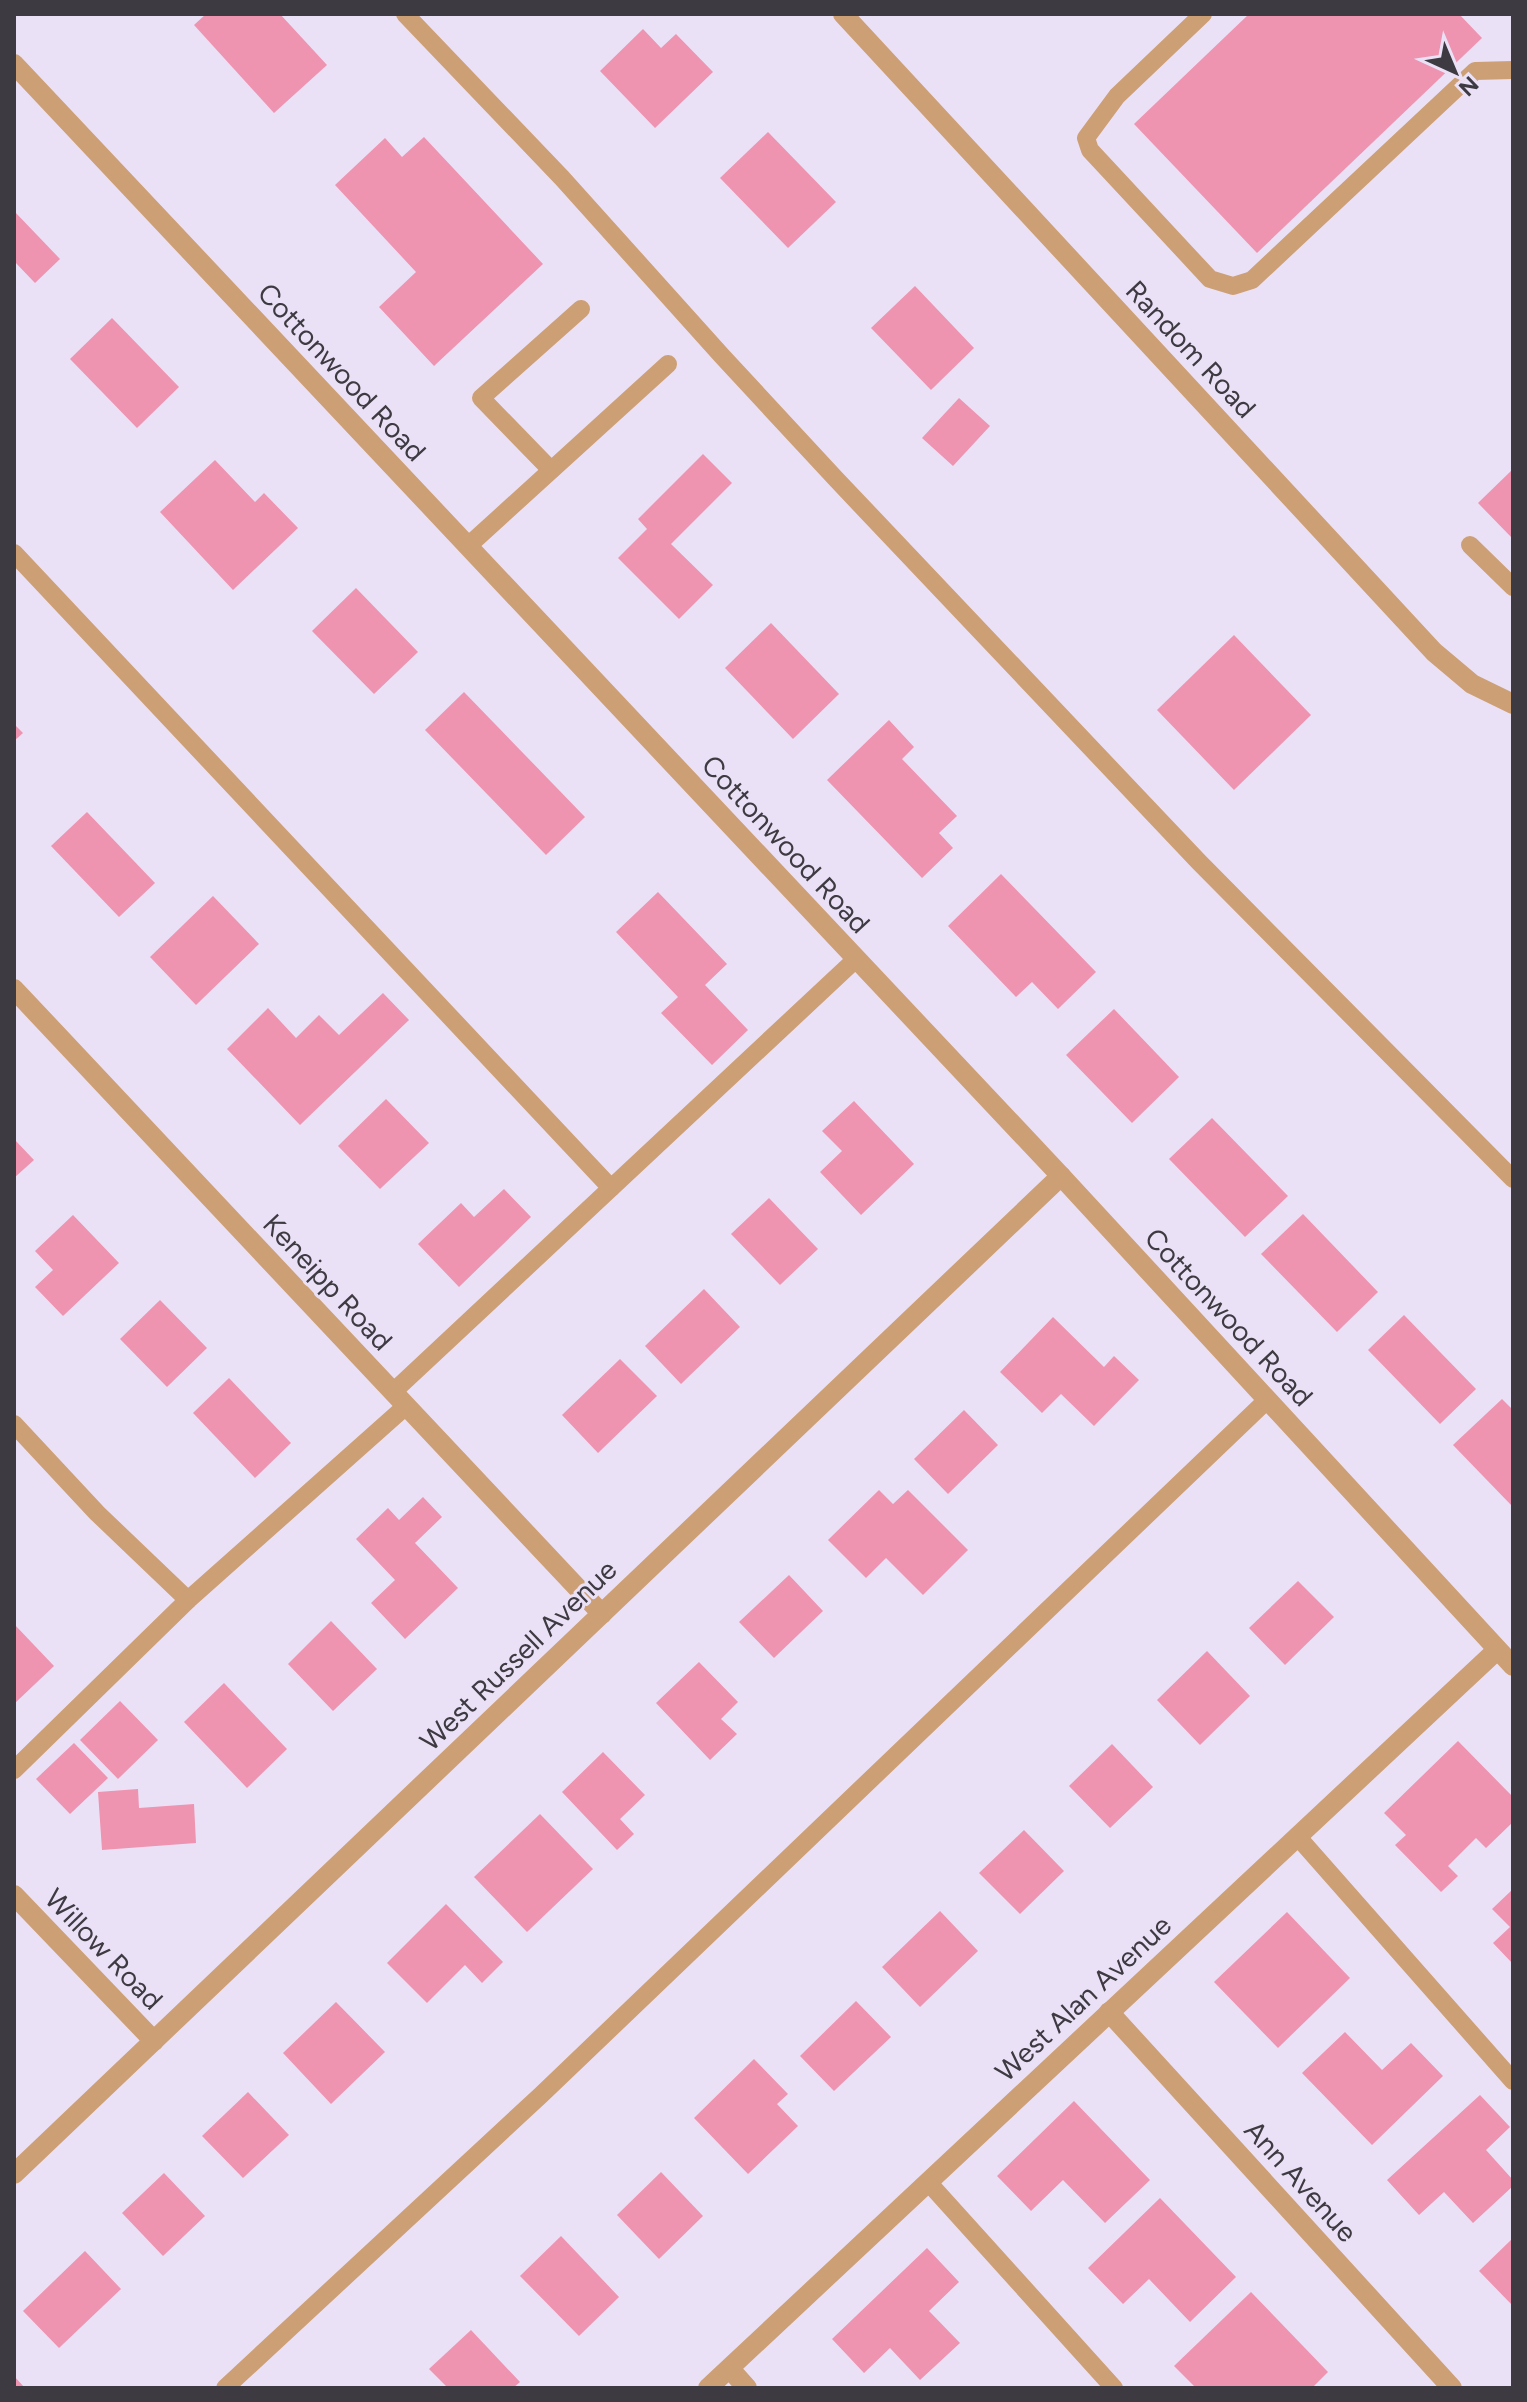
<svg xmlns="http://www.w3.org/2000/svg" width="1527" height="2402" viewBox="0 0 1527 2402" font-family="Figtree,sans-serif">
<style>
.building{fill:#ee93b0}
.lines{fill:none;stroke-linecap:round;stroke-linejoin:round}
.lane{stroke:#cd9f75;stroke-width:18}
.street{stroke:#cd9f75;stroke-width:20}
.labels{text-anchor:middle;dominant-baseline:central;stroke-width:6;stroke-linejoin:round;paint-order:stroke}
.street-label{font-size:28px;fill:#3e3a42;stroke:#ebe1f7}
</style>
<rect width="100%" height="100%" fill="#ebe1f7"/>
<!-- building -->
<g class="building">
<path d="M 206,14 L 280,14 L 327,65 L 274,113 L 194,25 Z"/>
<path d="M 1249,14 L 1459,14 L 1482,38 L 1257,253 L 1134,124 Z"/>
<path d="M 643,29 L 661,48 L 676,34 L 713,72 L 655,128 L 600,71 Z"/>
<path d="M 768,132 L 836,202 L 788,248 L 720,178 Z"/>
<path d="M 424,137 L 543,264 L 434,366 L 379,307 L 416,272 L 335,185 L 385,138 L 402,157 Z"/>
<path d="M 14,211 L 60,259 L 35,283 L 14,261 Z"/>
<path d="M 915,286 L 974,348 L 931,390 L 871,328 Z"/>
<path d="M 112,318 L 179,387 L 137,428 L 70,359 Z"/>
<path d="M 959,398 L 990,426 L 953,466 L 922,438 Z"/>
<path d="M 703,454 L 732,483 L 671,544 L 713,585 L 679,619 L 618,558 L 647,529 L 638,519 Z"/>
<path d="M 215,460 L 255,502 L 264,493 L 298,528 L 233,590 L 160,512 Z"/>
<path d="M 1513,469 L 1513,539 L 1478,503 Z"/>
<path d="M 356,588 L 418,652 L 374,694 L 312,631 Z"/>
<path d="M 771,623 L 839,694 L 793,739 L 725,668 Z"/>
<path d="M 1234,635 L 1311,715 L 1234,790 L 1157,710 Z"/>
<path d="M 464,692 L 585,817 L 546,855 L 425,730 Z"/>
<path d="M 889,720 L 914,747 L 902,759 L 957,816 L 939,833 L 953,848 L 922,878 L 827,780 Z"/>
<path d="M 14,724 L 23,733 L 14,741 Z"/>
<path d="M 87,812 L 155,883 L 119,917 L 51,846 Z"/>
<path d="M 1001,874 L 1096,972 L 1058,1009 L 1032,982 L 1016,997 L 948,926 Z"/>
<path d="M 658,892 L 727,964 L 705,985 L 748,1030 L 712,1065 L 661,1013 L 678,997 L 616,932 Z"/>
<path d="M 213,896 L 259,944 L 196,1005 L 150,957 Z"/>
<path d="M 383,993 L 409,1020 L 300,1125 L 227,1049 L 268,1008 L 296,1038 L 319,1015 L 339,1035 Z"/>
<path d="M 1114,1009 L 1179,1077 L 1132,1123 L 1066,1055 Z"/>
<path d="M 386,1099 L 429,1143 L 380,1189 L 338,1146 Z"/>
<path d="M 854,1101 L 914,1164 L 861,1215 L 820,1172 L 842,1151 L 822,1131 Z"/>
<path d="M 1212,1118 L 1288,1196 L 1245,1237 L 1169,1159 Z"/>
<path d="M 14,1139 L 34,1160 L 14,1178 Z"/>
<path d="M 504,1189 L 531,1217 L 459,1287 L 418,1244 L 461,1203 L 474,1217 Z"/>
<path d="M 769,1198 L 818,1249 L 780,1285 L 731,1234 Z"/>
<path d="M 1303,1214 L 1378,1292 L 1337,1332 L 1261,1254 Z"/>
<path d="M 73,1215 L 119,1263 L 63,1316 L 35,1287 L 53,1270 L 35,1251 Z"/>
<path d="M 704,1289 L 740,1327 L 681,1384 L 645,1346 Z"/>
<path d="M 160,1300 L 207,1348 L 167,1387 L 120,1339 Z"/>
<path d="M 1404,1315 L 1476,1389 L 1440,1424 L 1368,1350 Z"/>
<path d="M 1053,1317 L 1104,1367 L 1114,1356 L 1139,1380 L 1094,1426 L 1061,1394 L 1042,1413 L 1000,1372 Z"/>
<path d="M 620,1359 L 657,1396 L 598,1453 L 562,1415 Z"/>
<path d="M 229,1378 L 291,1443 L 255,1478 L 193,1413 Z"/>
<path d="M 1502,1399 L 1513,1410 L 1513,1507 L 1453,1445 Z"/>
<path d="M 964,1410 L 998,1445 L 948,1494 L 914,1459 Z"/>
<path d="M 879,1490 L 893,1504 L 908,1490 L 968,1550 L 923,1595 L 886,1558 L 866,1578 L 828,1540 Z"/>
<path d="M 423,1497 L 442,1517 L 415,1543 L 458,1588 L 405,1639 L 371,1603 L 395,1580 L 356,1539 L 388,1508 L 399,1520 Z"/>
<path d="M 789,1575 L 823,1611 L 774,1658 L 739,1622 Z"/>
<path d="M 1298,1581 L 1334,1617 L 1285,1665 L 1249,1628 Z"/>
<path d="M 331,1621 L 377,1669 L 333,1711 L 288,1664 Z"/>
<path d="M 14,1624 L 54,1666 L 14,1704 Z"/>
<path d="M 1207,1651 L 1250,1696 L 1200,1745 L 1157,1700 Z"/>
<path d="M 699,1662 L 738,1702 L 721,1719 L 737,1734 L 710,1760 L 656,1703 Z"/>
<path d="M 224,1683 L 287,1749 L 247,1788 L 184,1722 Z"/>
<path d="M 120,1701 L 158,1740 L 118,1779 L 80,1740 Z"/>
<path d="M 1458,1741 L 1513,1797 L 1513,1822 L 1486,1848 L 1476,1838 L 1448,1866 L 1458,1876 L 1441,1892 L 1395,1845 L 1406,1835 L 1384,1813 Z"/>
<path d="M 74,1743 L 108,1778 L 70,1814 L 36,1779 Z"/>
<path d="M 1112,1744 L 1153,1787 L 1110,1828 L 1069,1786 Z"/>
<path d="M 603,1752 L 645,1795 L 620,1819 L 634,1834 L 617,1850 L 562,1792 Z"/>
<path d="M 138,1789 L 139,1808 L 194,1804 L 196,1843 L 102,1850 L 98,1792 Z"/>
<path d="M 540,1814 L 593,1869 L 527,1932 L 474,1877 Z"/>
<path d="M 1024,1830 L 1064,1871 L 1020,1914 L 979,1873 Z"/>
<path d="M 1513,1889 L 1513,1964 L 1493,1943 L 1510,1927 L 1492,1909 Z"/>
<path d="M 446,1904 L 503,1962 L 482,1983 L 465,1965 L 427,2003 L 387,1963 Z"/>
<path d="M 940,1911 L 978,1951 L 920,2007 L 882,1967 Z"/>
<path d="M 1287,1912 L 1350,1978 L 1278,2048 L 1214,1982 Z"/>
<path d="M 856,2001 L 891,2037 L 834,2091 L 800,2056 Z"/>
<path d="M 336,2002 L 385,2052 L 331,2104 L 283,2053 Z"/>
<path d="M 1345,2032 L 1382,2070 L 1411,2043 L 1443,2076 L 1372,2145 L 1302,2073 Z"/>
<path d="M 754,2059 L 788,2094 L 777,2104 L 798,2126 L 748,2174 L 694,2118 Z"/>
<path d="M 248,2092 L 289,2135 L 243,2178 L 202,2136 Z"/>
<path d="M 1480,2095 L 1510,2127 L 1486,2150 L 1513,2180 L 1513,2186 L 1473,2223 L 1444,2192 L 1419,2215 L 1387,2180 Z"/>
<path d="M 1074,2101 L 1150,2180 L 1105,2223 L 1063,2180 L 1031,2211 L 997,2176 Z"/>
<path d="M 661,2172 L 703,2216 L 659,2259 L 617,2215 Z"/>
<path d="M 164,2173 L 205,2216 L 163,2256 L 122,2213 Z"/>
<path d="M 1160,2198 L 1236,2277 L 1190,2322 L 1149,2279 L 1123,2304 L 1088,2268 Z"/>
<path d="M 561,2236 L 619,2297 L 579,2336 L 520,2276 Z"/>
<path d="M 1513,2238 L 1513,2306 L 1479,2271 Z"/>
<path d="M 927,2248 L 959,2282 L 929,2311 L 960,2343 L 920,2380 L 890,2348 L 864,2373 L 832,2339 Z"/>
<path d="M 85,2251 L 121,2289 L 59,2348 L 23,2311 Z"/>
<path d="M 1251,2292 L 1328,2372 L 1312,2388 L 1196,2388 L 1174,2366 Z"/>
<path d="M 471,2330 L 520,2382 L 513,2388 L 448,2388 L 429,2369 Z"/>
<path d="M 14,2376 L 25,2388 L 14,2388 Z"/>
</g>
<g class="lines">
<!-- lane -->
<g class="lane">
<path d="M 405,14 L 562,178 L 722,356 L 836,479 L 1199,862 L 1513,1179"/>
<path d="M 1203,14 L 1117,96 L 1086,138 L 1090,150 L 1210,279 L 1233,286 L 1252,280 L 1475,71 L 1513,70"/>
<path d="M 551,470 L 481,398 L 581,309"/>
<path d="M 1470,545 L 1513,587"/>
<path d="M 468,546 L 668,364"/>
<path d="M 14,553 L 611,1188"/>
<path d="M 393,1392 L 856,959"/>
<path d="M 14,1424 L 97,1513 L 188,1600 L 406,1406"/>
<path d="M 14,1770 L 188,1600"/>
<path d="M 1297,1836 L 1513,2081"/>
<path d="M 928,2182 L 1114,2388"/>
<path d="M 225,2388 L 541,2095 L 1267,1400"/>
</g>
<!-- street -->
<g class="street">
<path d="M 843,14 L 1434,652 L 1472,684 L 1513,704"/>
<path d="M 14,64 L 1061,1176 L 1513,1666"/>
<path d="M 14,989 L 602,1614"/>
<path d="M 14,1895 L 154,2041"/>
<path d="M 1109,2012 L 1452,2388"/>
<path d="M 14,2174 L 1061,1176"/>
<path d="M 730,2369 L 747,2388"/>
<path d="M 708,2388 L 1497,1650"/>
</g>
</g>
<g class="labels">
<!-- street labels -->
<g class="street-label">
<text transform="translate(1191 349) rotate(47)">Random Road</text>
<text transform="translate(342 372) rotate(47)">Cottonwood Road</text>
<text transform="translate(786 844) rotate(47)">Cottonwood Road</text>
<text transform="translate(328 1282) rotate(47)">Keneipp Road</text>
<text transform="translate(1229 1317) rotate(47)">Cottonwood Road</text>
<text transform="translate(518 1655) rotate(-44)">West Russell Avenue</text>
<text transform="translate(104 1949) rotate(46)">Willow Road</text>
<text transform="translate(1083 1998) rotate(-43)">West Alan Avenue</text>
<text transform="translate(1301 2181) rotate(48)">Ann Avenue</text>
</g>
</g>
<!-- border -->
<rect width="1527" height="2402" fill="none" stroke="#3e3a42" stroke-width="32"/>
<!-- north arrow -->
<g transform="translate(1455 72) rotate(136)" stroke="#ebe1f7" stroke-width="6" paint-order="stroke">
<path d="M0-6L14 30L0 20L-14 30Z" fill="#3e3a42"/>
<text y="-12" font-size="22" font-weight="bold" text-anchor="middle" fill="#3e3a42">N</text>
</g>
</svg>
